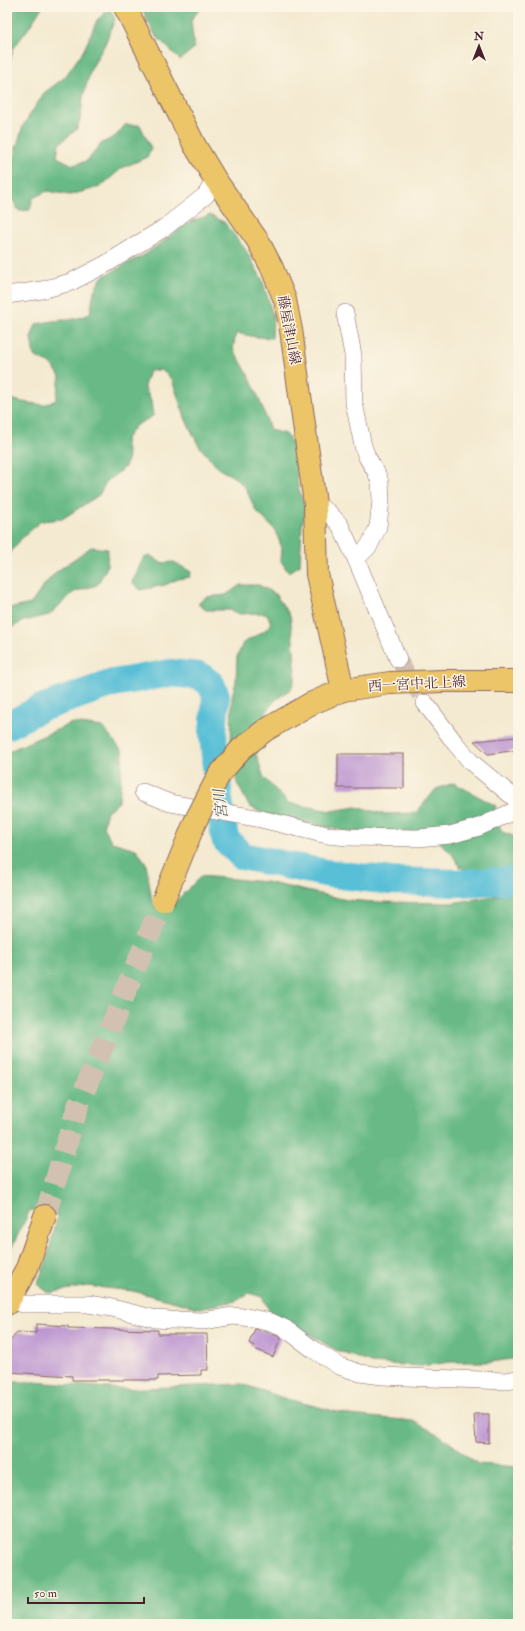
<svg xmlns="http://www.w3.org/2000/svg" width="525" height="1631" viewBox="0 0 525 1631" font-family="'IM FELL Double Pica','Noto Serif JP',serif">
<style>
.forest{fill:#68b985;stroke:#596c58}
.lines{fill:none;stroke-linecap:round;stroke-linejoin:round}
.river{stroke:#59bfd7;stroke-width:28}
.building{fill:#bd97d2}
.minor-tunnel{stroke:#d2c1b0;stroke-width:17;stroke-dasharray:17 8;stroke-linecap:butt}
.major-tunnel{stroke:#d2c1b0;stroke-width:22;stroke-dasharray:22 11;stroke-linecap:butt}
.minor-casing{stroke:#866665;stroke-width:18}
.major-casing{stroke:#866665;stroke-width:24}
.minor{stroke:#fff;stroke-width:17}
.major{stroke:#edc569;stroke-width:22}
.major-bridge-casing{stroke:#866665;stroke-width:24;stroke-linecap:butt}
.major-bridge{stroke:#edc569;stroke-width:22}
.labels{text-anchor:middle;dominant-baseline:central;stroke-width:3;stroke-linejoin:round;paint-order:stroke}
.street-label{font-size:14px;fill:#4a1f2b;stroke:#fcf5e5}
.water-label{font-size:15px;font-style:italic;fill:#4f5767;stroke:#fcf5e5}
</style>
<rect width="100%" height="100%" fill="#fcf5e5"/>
<filter id="ink" filterUnits="userSpaceOnUse"><feTurbulence type="fractalNoise" baseFrequency=".025" numOctaves="2"/><feDisplacementMap in="SourceGraphic" scale="8" xChannelSelector="R" yChannelSelector="G"/><feConvolveMatrix kernelMatrix="1 2 1 2 8 2 1 2 1" color-interpolation-filters="sRGB"/></filter>
<filter id="wash" filterUnits="userSpaceOnUse"><feTurbulence type="fractalNoise" baseFrequency=".012" numOctaves="4" result="noise"/><feDisplacementMap in="SourceGraphic" scale="16" xChannelSelector="R" yChannelSelector="G"/><feGaussianBlur stdDeviation="0.9" result="paint"/><feColorMatrix in="noise" values="0 0 0 0 0 0 0 0 0 0 0 0 0 0 0 0 0 1.4 0 .05"/><feComposite in="paint" operator="in"/></filter>
<g filter="url(#wash)">
<rect width="100%" height="100%" fill="#f4ead1"/>
<!-- forest -->
<g class="forest">
<path d="M 7,7 L 42,7 L 30,26 L 13,49 L 7,75 Z"/>
<path d="M 141,7 L 208,7 L 199,10 L 191,20 L 194,48 L 180,60 L 155,35 Z"/>
<path d="M 110,9 L 115,19 L 105,44 L 91,69 L 83,97 L 81,116 L 77,129 L 59,144 L 57,157 L 73,165 L 87,161 L 102,143 L 116,136 L 125,125 L 140,125 L 151,148 L 147,157 L 122,168 L 100,187 L 70,195 L 47,191 L 33,198 L 30,210 L 19,211 L 11,197 L 12,161 L 23,126 L 44,93 L 65,77 L 84,50 L 97,20 Z"/>
<path d="M 210,215 L 224,222 L 245,249 L 262,279 L 273,316 L 272,338 L 256,337 L 236,333 L 233,349 C 250,374 261,401 270,430 L 286,434 L 295,447 L 298,487 L 306,510 L 302,524 L 300,565 L 288,572 L 281,561 L 282,548 L 275,530 L 256,511 L 245,487 L 234,477 L 219,469 L 199,446 L 186,420 L 172,380 L 162,370 L 149,371 L 144,386 L 151,401 L 153,416 L 135,426 L 125,440 L 128,457 L 125,467 L 106,482 L 99,495 L 62,519 L 41,521 L 20,540 L 7,557 L 7,398 L 22,402 L 44,405 L 56,400 L 60,376 L 51,364 L 34,356 L 31,338 L 36,324 L 52,321 L 75,319 L 90,314 L 94,291 L 102,277 L 146,254 L 189,222 Z"/>
<path d="M 91,547 L 108,549 L 107,567 L 97,585 L 74,592 L 49,615 L 24,621 L 7,630 L 7,606 L 12,608 L 31,604 L 44,585 L 56,572 Z"/>
<path d="M 151,556 L 161,563 L 174,562 L 191,572 L 190,577 L 178,579 L 165,585 L 140,590 L 132,582 C 137,574 139,565 144,557 Z"/>
<path d="M 240,585 L 259,585 L 275,594 L 290,615 L 294,649 L 295,679 L 291,689 L 274,701 L 266,713 L 256,754 L 264,778 L 289,803 L 331,811 L 356,807 L 385,814 L 416,813 L 436,789 L 454,783 L 496,806 L 494,813 L 502,832 L 518,838 L 518,868 L 480,873 L 460,867 L 452,854 L 429,832 L 349,832 L 262,813 L 249,806 L 237,783 L 231,741 L 232,696 L 236,682 L 237,657 L 243,643 L 264,631 L 271,624 L 268,615 L 261,613 L 240,614 L 229,610 L 206,610 L 198,604 L 206,597 L 226,595 Z"/>
<path d="M 72,723 L 103,727 L 123,752 L 119,802 L 107,811 L 103,827 L 112,842 L 136,849 L 146,863 L 152,901 L 171,906 L 201,876 L 266,882 L 347,900 L 375,902 L 452,903 L 518,892 L 518,1358 L 491,1362 L 450,1362 L 421,1366 L 371,1363 L 336,1350 L 270,1312 L 262,1297 L 249,1293 L 236,1301 L 199,1308 L 133,1291 L 87,1286 L 49,1293 L 37,1284 L 45,1265 L 58,1215 L 30,1210 L 7,1257 L 7,752 Z"/>
<path d="M 7,1382 L 34,1382 L 121,1389 L 242,1384 L 287,1399 L 350,1415 L 413,1421 L 441,1436 L 478,1464 L 518,1467 L 518,1624 L 7,1624 Z"/>
</g>
<g class="lines">
<!-- river -->
<path class="river" d="M 7,726 L 41,708 L 113,683 L 171,673 L 200,676 L 211,684 L 216,696 L 213,733 L 219,800 L 225,839 L 242,856 L 325,873 L 391,881 L 458,883 L 518,880"/>
</g>
<g id="blocks">
<!-- building -->
<g class="building">
<path d="M 517,737 L 518,750 L 488,754 L 474,741 Z"/>
<rect x="338" y="754" width="66" height="34"/>
<path d="M 36,1324 L 68,1326 L 68,1328 L 158,1330 L 158,1334 L 207,1334 L 208,1370 L 201,1370 L 201,1375 L 158,1376 L 158,1380 L 72,1380 L 72,1376 L 7,1372 L 7,1346 L 17,1332 L 36,1333 Z"/>
<path d="M 255,1329 L 268,1332 L 281,1338 L 273,1357 L 253,1348 L 254,1346 L 249,1343 Z"/>
<path d="M 474,1414 L 489,1414 L 489,1443 L 476,1442 Z"/>
</g>
</g>
</g>
<g filter="url(#ink)">
<use href="#blocks" fill-opacity="0" stroke="#866665" stroke-width="1"/>
<g class="lines">
<!-- minor-tunnel -->
<path class="minor-tunnel" d="M 398,659 L 425,703"/>
<!-- major-tunnel -->
<path class="major-tunnel" d="M 45,1216 L 78,1106 L 163,901"/>
<defs>
<g id="minor">
<path d="M 7,295 L 42,290 L 71,282 L 106,264 L 164,228 L 206,195 L 215,179"/>
<path d="M 345,313 L 353,355 L 354,403 L 363,446 L 367,457 L 376,472 L 380,482 L 381,500 L 378,527 L 369,546 L 356,559"/>
<path d="M 315,504 L 329,513 L 340,525 L 356,559 L 398,659"/>
<path d="M 425,703 L 455,743 L 471,762 L 518,801"/>
<path d="M 143,792 L 170,803 L 261,819 L 327,835 L 348,837 L 418,838 L 450,835 L 479,827 L 514,811 L 518,807"/>
<path d="M 11,1299 L 22,1304 L 88,1304 L 112,1308 L 156,1319 L 170,1320 L 203,1321 L 233,1316 L 252,1318 L 271,1322 L 286,1329 L 314,1350 L 339,1366 L 360,1373 L 382,1376 L 506,1381 L 518,1379"/>
</g>
<g id="major">
<path d="M 125,7 L 195,146 L 215,179 L 258,241 L 272,268 L 285,300 L 291,330 L 315,504 L 317,574 L 343,690"/>
<path d="M 264,731 L 310,704 L 343,690 L 390,683 L 441,681 L 518,681"/>
<path d="M 7,1304 L 27,1268 L 45,1216"/>
</g>
</defs>
<!-- minor casing -->
<use href="#minor" class="minor-casing"/>
<!-- major casing -->
<use href="#major" class="major-casing"/>
<!-- minor -->
<use href="#minor" class="minor"/>
<!-- major -->
<use href="#major" class="major"/>
<defs>
<path id="major-bridge" d="M 163,901 L 195,822 L 219,775 L 241,749 L 264,731"/>
</defs>
<!-- major-bridge casing -->
<use href="#major-bridge" class="major-bridge-casing"/>
<!-- major-bridge -->
<use href="#major-bridge" class="major-bridge"/>
</g>
</g>
<g class="labels">
<!-- street labels -->
<g class="street-label">
<text transform="translate(289 330) rotate(79)">藤屋津山線</text>
<text transform="translate(417 684) rotate(-3)">西一宮中北上線</text>
</g>
<!-- water labels -->
<g class="water-label">
<text transform="translate(221 804) rotate(-97)">宮川</text>
</g>
</g>
<!-- margin -->
<rect width="525" height="1631" fill="none" stroke="#fcf5e5" stroke-width="24"/>
<!-- north arrow -->
<g transform="translate(479 46)" stroke="#fcf5e5" stroke-width="3" paint-order="stroke">
<path d="M0-3L7 15L0 10L-7 15Z" fill="#4a1f2b"/>
<text y="-6" font-size="11" font-weight="bold" text-anchor="middle" fill="#4a1f2b">N</text>
</g>
<!-- scale -->
<path d="M28 1597v6h116v-6" fill="none" stroke="#4a1f2b" stroke-width="2"/>
<text x="34" y="1597" font-size="12" fill="#4a1f2b" stroke="#fcf5e5" stroke-width="3" paint-order="stroke">50 m</text>
</svg>
